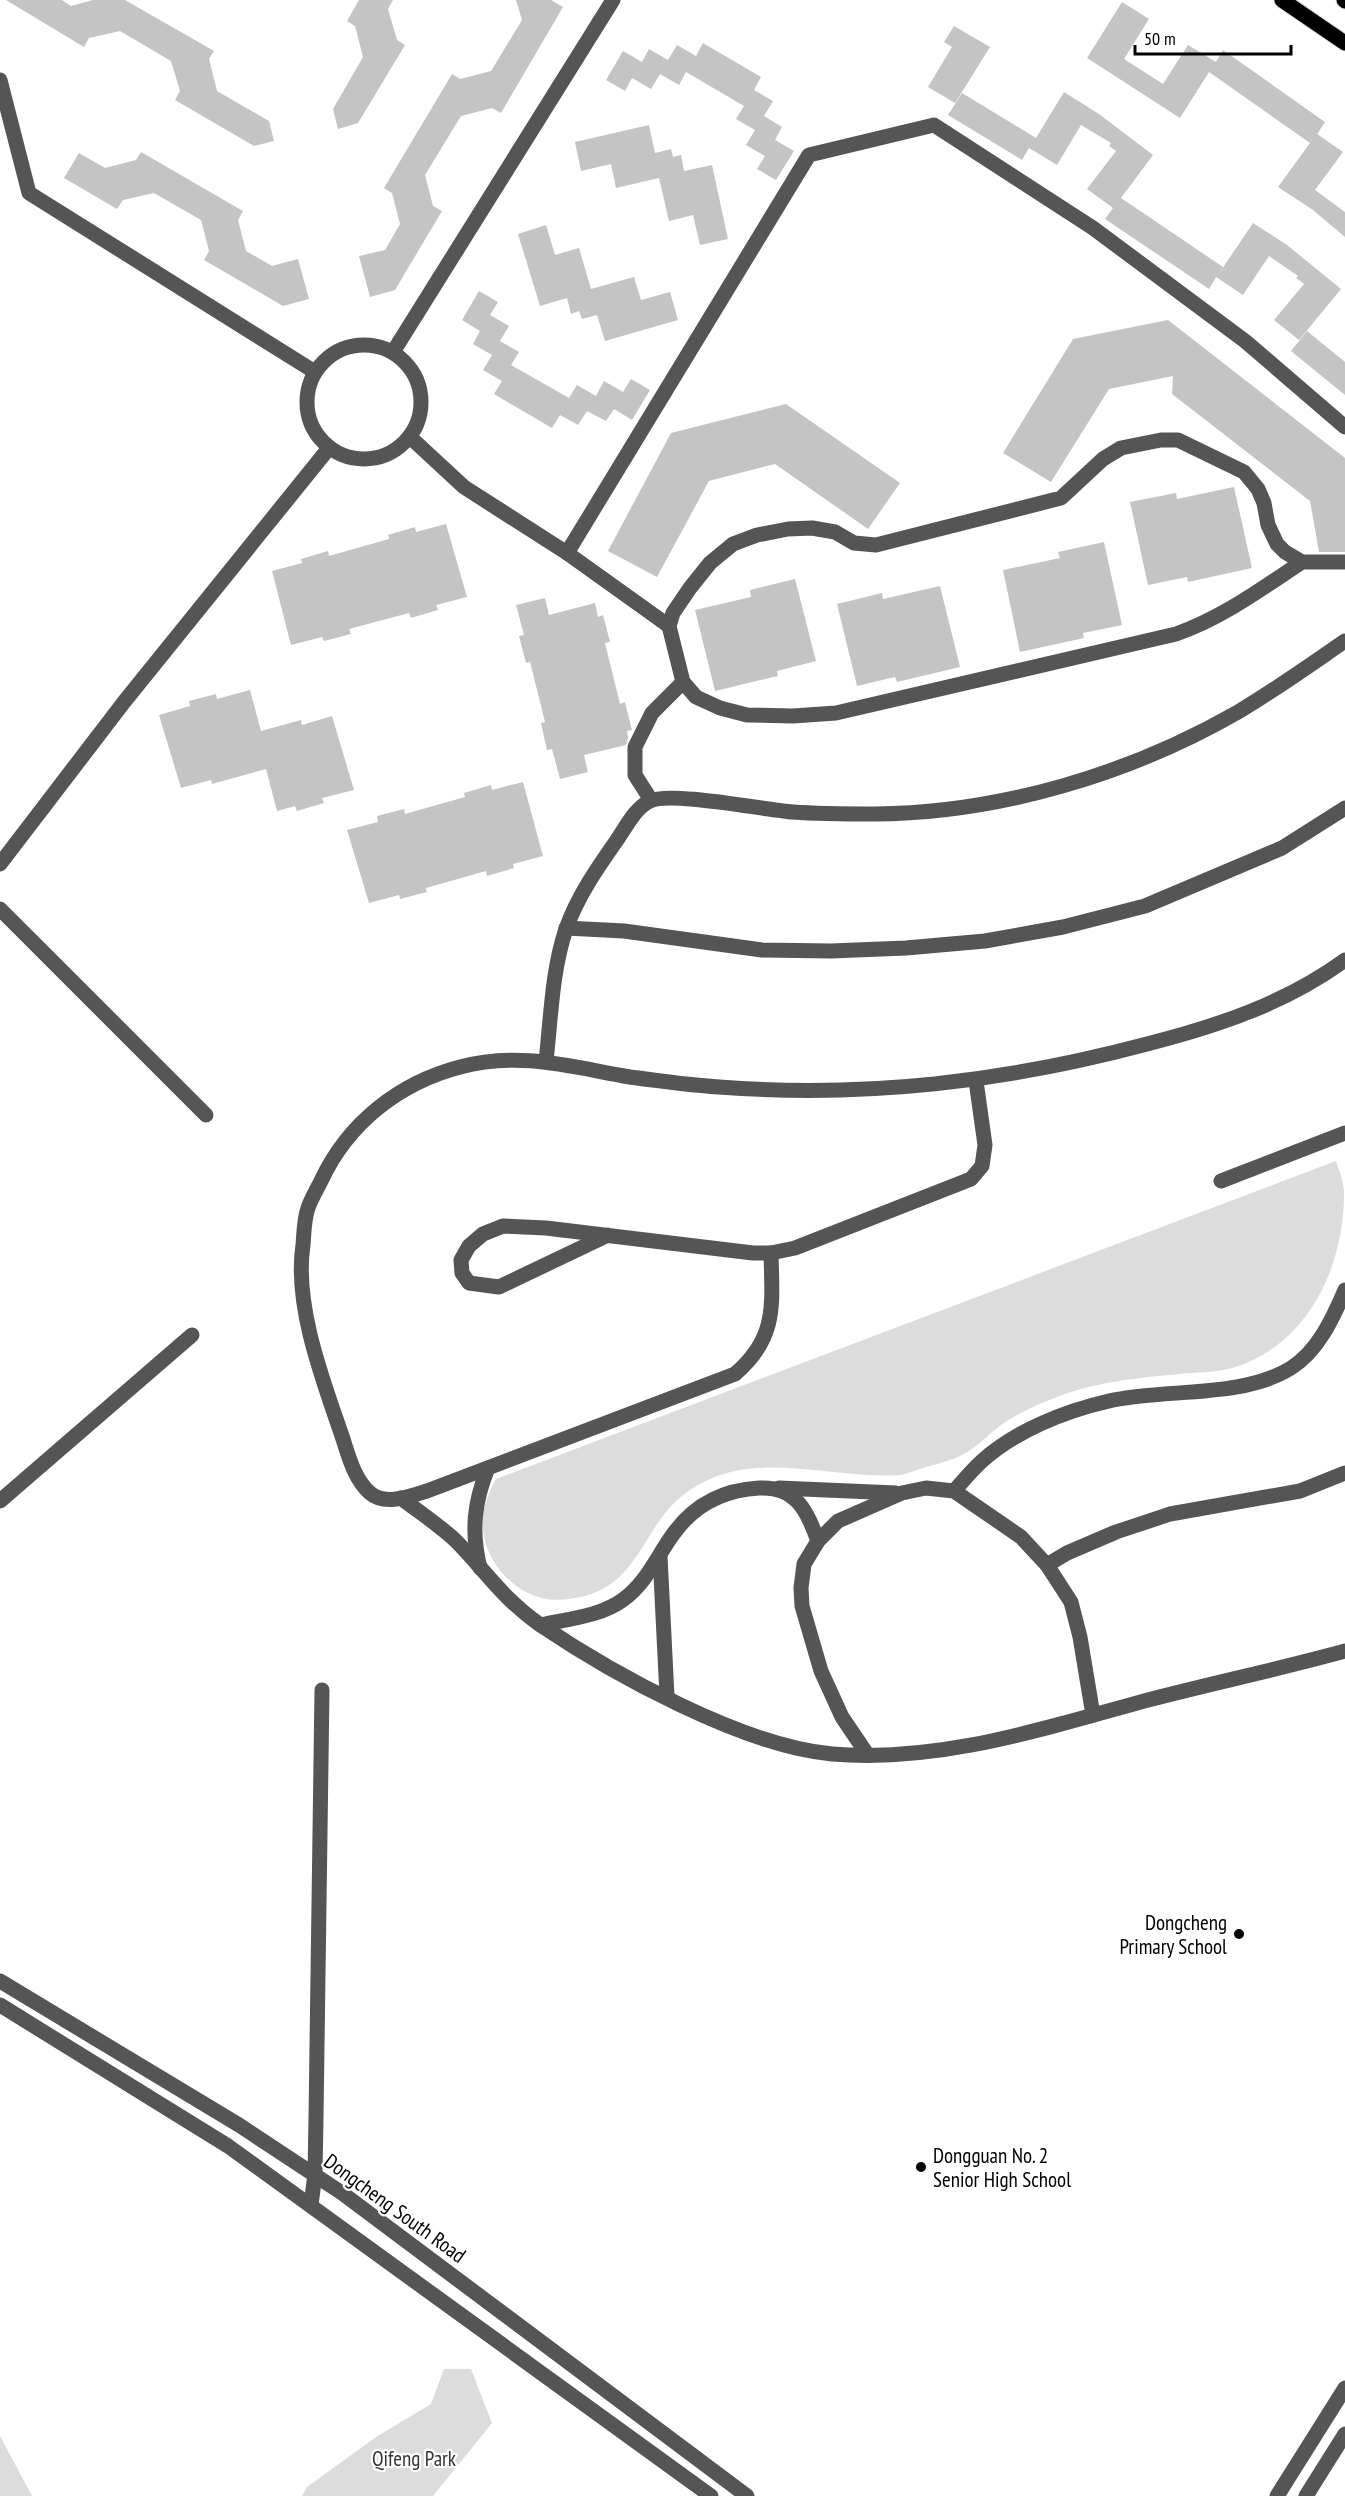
<svg xmlns="http://www.w3.org/2000/svg" width="1345" height="2496" viewBox="0 0 1345 2496" font-family="'PT Sans Narrow',sans-serif">
<style>
.green{fill:#dcdcdc}
.building{fill:#c4c4c4}
.lines{fill:none;stroke-linecap:round;stroke-linejoin:round}
.major-casing{stroke:#dbdbdb;stroke-width:17}
.minor{stroke:#555;stroke-width:15}
.major{stroke:#000;stroke-width:15}
.poi-dot{fill:#000;stroke:#fff;stroke-width:2}
.labels{text-anchor:middle;dominant-baseline:central;stroke-width:4.5;stroke-linejoin:round;paint-order:stroke}
.poi-label{font-size:21px;fill:#000;stroke:#fff;text-anchor:end}
.street-label{font-size:21px;fill:#000;stroke:#fff}
.park-label{font-size:21px;fill:#333;stroke:#fff}
</style>
<rect width="100%" height="100%" fill="#fff"/>
<!-- green -->
<g class="green">
<path d="M 1336,1161 C 1339,1170 1343,1180 1344,1190 C 1345,1268 1307,1346 1232,1368 C 1215,1373 1196,1372 1179,1374 C 1137,1378 1092,1382 1052,1399 C 1036,1405 1019,1413 1004,1423 C 990,1432 978,1447 962,1455 C 951,1461 935,1464 923,1468 C 916,1470 908,1474 900,1475 C 850,1479 785,1460 735,1471 C 716,1475 698,1483 682,1496 C 642,1528 639,1584 581,1597 C 569,1599 558,1601 546,1599 C 509,1592 480,1555 483,1518 C 484,1503 489,1492 496,1479 Z"/>
<path d="M 444,2369 L 471,2369 L 492,2423 L 433,2496 L 302,2496 L 307,2487 L 376,2437 L 431,2404 Z"/>
<path d="M 0,2436 L 32,2496 L 0,2496 Z"/>
</g>
<!-- building -->
<g class="building">
<path d="M 6,0 L 62,0 L 71,6 L 93,0 L 125,0 L 214,51 L 209,59 L 217,91 L 269,121 L 274,141 L 254,146 L 175,100 L 180,91 L 171,61 L 120,31 L 89,38 L 84,47 Z"/>
<path d="M 359,0 L 393,0 L 388,9 L 397,40 L 405,45 L 358,123 L 338,129 L 333,109 L 363,57 L 355,26 L 347,21 Z"/>
<path d="M 516,0 L 551,0 L 563,7 L 501,113 L 492,108 L 461,116 L 425,175 L 433,206 L 442,211 L 395,290 L 370,297 L 359,256 L 385,250 L 400,224 L 392,193 L 384,188 L 452,74 L 460,79 L 491,71 L 522,20 Z"/>
<path d="M 1122,2 L 1149,19 L 1124,59 L 1163,84 L 1188,45 L 1216,62 L 1223,50 L 1325,122 L 1316,136 L 1317,134 L 1343,152 L 1315,190 L 1345,212 L 1345,237 L 1313,210 L 1278,187 L 1310,143 L 1209,72 L 1180,118 L 1087,58 Z"/>
<path d="M 954,26 L 990,47 L 955,103 L 928,87 L 952,47 L 944,42 Z"/>
<path d="M 703,43 L 761,77 L 754,90 L 773,101 L 764,116 L 782,127 L 775,140 L 794,151 L 776,180 L 757,169 L 765,156 L 746,145 L 755,130 L 736,119 L 744,106 L 686,72 L 679,85 L 660,74 L 651,89 L 632,78 L 625,91 L 606,80 L 623,51 L 642,62 L 649,49 L 668,60 L 677,45 L 696,56 Z"/>
<path d="M 1064,92 L 1099,114 L 1153,155 L 1121,198 L 1223,267 L 1218,275 L 1253,223 L 1287,245 L 1341,289 L 1299,340 L 1274,320 L 1304,284 L 1296,278 L 1298,276 L 1269,256 L 1243,295 L 1216,277 L 1209,289 L 1105,219 L 1113,208 L 1087,189 L 1116,151 L 1109,146 L 1111,143 L 1081,125 L 1057,165 L 1029,148 L 1022,160 L 948,115 L 962,93 L 1036,138 Z"/>
<path d="M 649,125 L 655,153 L 671,149 L 673,157 L 681,155 L 684,171 L 712,165 L 728,239 L 700,245 L 693,215 L 669,221 L 659,178 L 616,188 L 611,164 L 581,171 L 575,142 Z"/>
<path d="M 141,152 L 243,211 L 238,220 L 246,251 L 272,266 L 298,259 L 309,299 L 283,306 L 204,260 L 209,251 L 201,220 L 154,193 L 123,200 L 117,209 L 64,178 L 79,153 L 105,168 L 136,160 Z"/>
<path d="M 546,225 L 555,255 L 579,248 L 591,289 L 634,277 L 641,300 L 670,292 L 678,320 L 605,341 L 597,315 L 582,319 L 579,311 L 571,314 L 567,298 L 540,306 L 518,234 Z"/>
<path d="M 479,291 L 498,302 L 490,315 L 509,326 L 500,341 L 519,352 L 511,365 L 569,398 L 577,385 L 596,396 L 604,381 L 623,392 L 631,379 L 650,390 L 632,420 L 614,409 L 606,421 L 587,411 L 578,425 L 560,415 L 552,428 L 494,394 L 502,381 L 483,370 L 492,355 L 473,344 L 480,331 L 462,320 Z"/>
<path d="M 1168,320 L 1345,458 L 1345,552 L 1319,552 L 1310,501 L 1172,394 L 1173,376 L 1109,389 L 1051,482 L 1003,453 L 1073,339 Z"/>
<path d="M 1307,331 L 1345,362 L 1345,395 L 1291,351 Z"/>
<path d="M 786,404 L 900,483 L 868,529 L 775,464 L 709,481 L 657,577 L 608,551 L 671,433 Z"/>
<path d="M 1234,487 L 1252,568 L 1188,582 L 1187,577 L 1148,585 L 1130,502 L 1176,493 L 1177,499 Z"/>
<path d="M 446,524 L 467,597 L 436,605 L 438,610 L 411,618 L 409,613 L 349,629 L 351,634 L 324,641 L 322,637 L 291,645 L 272,571 L 302,563 L 301,559 L 328,551 L 329,556 L 389,539 L 388,535 L 415,527 L 416,532 Z"/>
<path d="M 1104,542 L 1122,625 L 1083,633 L 1084,638 L 1020,652 L 1003,570 L 1060,558 L 1058,552 Z"/>
<path d="M 795,579 L 816,661 L 777,671 L 778,676 L 715,691 L 695,610 L 751,597 L 750,590 Z"/>
<path d="M 940,586 L 960,667 L 897,682 L 895,677 L 857,686 L 837,604 L 882,593 L 883,599 Z"/>
<path d="M 545,598 L 549,615 L 595,603 L 598,617 L 603,615 L 610,642 L 605,643 L 620,704 L 625,702 L 632,730 L 627,731 L 628,738 L 626,745 L 584,755 L 588,772 L 560,779 L 552,749 L 547,750 L 541,723 L 545,722 L 530,662 L 526,663 L 519,636 L 524,635 L 516,605 Z"/>
<path d="M 250,690 L 261,731 L 301,720 L 302,725 L 332,716 L 354,790 L 322,798 L 324,803 L 297,811 L 295,806 L 277,811 L 266,769 L 212,784 L 211,780 L 181,788 L 159,715 L 190,706 L 189,701 L 216,694 L 217,699 Z"/>
<path d="M 523,782 L 543,856 L 513,864 L 514,868 L 487,876 L 486,871 L 426,888 L 427,892 L 400,899 L 399,895 L 369,903 L 347,830 L 378,822 L 377,816 L 404,809 L 405,814 L 465,797 L 464,793 L 491,785 L 492,790 Z"/>
</g>
<g class="lines">
<defs>
<g id="major">
<path d="M 1282,0 L 1345,43"/>
<path d="M 1344,0 L 1345,1"/>
</g>
</defs>
<!-- major casing -->
<use href="#major" class="major-casing"/>
<!-- minor -->
<g class="minor">
<path d="M 0,80 L 29,193 L 315,372"/>
<circle cx="364" cy="402" r="57"/>
<path d="M 393,352 L 613,0"/>
<path d="M 410,437 L 464,487 L 567,553 L 669,626"/>
<path d="M 567,553 L 809,155 L 934,125 L 1093,228 L 1245,341 L 1345,427"/>
<path d="M 1302,562 C 1261,589 1222,618 1176,634 L 836,713 L 793,716 L 747,715 L 720,708 L 696,697 L 683,682 L 669,626 L 673,613 L 690,588 L 710,563 L 733,544 L 757,535 L 788,529 L 812,528 L 835,532 L 854,543 L 876,545 L 1061,498 L 1103,459 L 1121,448 L 1161,440 L 1178,440 L 1244,472 L 1258,489 L 1264,503 L 1268,525 L 1277,544 L 1285,552 L 1302,562 L 1345,562"/>
<path d="M 651,800 L 635,775 L 635,747 L 652,713 L 683,682"/>
<path d="M 0,864 L 124,702 L 329,448"/>
<path d="M 0,909 L 206,1115"/>
<path d="M 566,928 L 624,931 L 762,950 L 831,951 L 906,948 L 985,941 L 1063,927 L 1145,906 L 1282,848 L 1345,808"/>
<path d="M 546,1061 C 551,1017 552,970 566,929 C 577,897 598,867 617,840 C 626,827 635,808 650,801 C 670,791 765,810 793,812 C 820,814 848,814 875,814 C 1000,813 1130,774 1238,712 C 1275,690 1310,665 1345,641"/>
<path d="M 1221,1181 L 1345,1133"/>
<path d="M 608,1235 L 499,1287 L 469,1283 L 462,1273 L 461,1260 L 469,1246 L 483,1234 L 503,1226 L 546,1228 L 753,1253 L 771,1253 L 795,1248 L 971,1179 L 982,1166 L 985,1145 L 976,1081"/>
<path d="M 771,1253 C 772,1304 778,1337 735,1374 L 427,1491 C 410,1496 385,1506 370,1493 C 353,1478 348,1453 341,1433 C 322,1378 294,1304 303,1245 C 304,1233 304,1219 308,1208 C 311,1199 317,1189 321,1181 C 348,1123 399,1083 460,1067 C 521,1051 571,1067 630,1077 C 659,1081 689,1085 719,1087 C 867,1098 1004,1082 1147,1044 C 1218,1026 1286,1003 1345,960"/>
<path d="M 779,1488 L 896,1493"/>
<path d="M 954,1491 C 963,1481 972,1470 982,1461 C 1015,1431 1065,1411 1109,1401 C 1165,1388 1241,1399 1291,1368 C 1318,1351 1333,1318 1345,1290"/>
<path d="M 401,1498 C 419,1512 439,1525 455,1540 C 485,1570 502,1598 539,1624 C 613,1674 743,1746 832,1754 C 941,1763 1045,1728 1148,1700 C 1213,1683 1280,1669 1345,1651"/>
<path d="M 0,1501 L 192,1335"/>
<path d="M 660,1556 L 667,1696"/>
<path d="M 1047,1565 L 1067,1553 L 1116,1532 L 1170,1514 L 1300,1491 L 1345,1473"/>
<path d="M 480,1568 C 471,1532 474,1502 488,1468"/>
<path d="M 541,1625 C 568,1619 602,1616 624,1599 C 647,1582 657,1556 674,1533 C 695,1504 724,1490 759,1488 C 797,1486 807,1512 818,1541"/>
<path d="M 867,1754 L 842,1717 L 821,1671 L 802,1606 L 801,1588 L 804,1564 L 818,1541 L 838,1521 L 902,1493 L 926,1488 L 954,1491 L 1021,1537 L 1047,1565 L 1071,1602 L 1080,1637 L 1093,1715"/>
<path d="M 0,1981 L 239,2125 L 342,2193 L 747,2496"/>
<path d="M 0,2005 L 228,2146 L 711,2496"/>
<path d="M 311,2205 L 315,2174 L 316,2118 L 322,1690"/>
<path d="M 1277,2496 L 1345,2388"/>
<path d="M 1306,2496 L 1345,2434"/>
</g>
<!-- major -->
<use href="#major" class="major"/>
</g>
<!-- markers -->
<g class="poi-dot">
<circle cx="1239" cy="1934" r="6"/>
<circle cx="921" cy="2167" r="6"/>
</g>
<g class="labels">
<!-- poi labels -->
<g class="poi-label">
<text x="1227" y="1922">Dongcheng<tspan x="1227" dy="24">Primary School</tspan></text>
<text x="933" y="2155" text-anchor="start">Dongguan No. 2<tspan x="933" dy="24">Senior High School</tspan></text>
</g>
<!-- street labels -->
<g class="street-label">
<text transform="translate(395 2208) rotate(36)">Dongcheng South Road</text>
</g>
<!-- park labels -->
<g class="park-label">
<text x="414" y="2458">Qifeng Park</text>
</g>
</g>
<!-- scale -->
<path d="M1135 45v9h156v-9" fill="none" stroke="#000000" stroke-width="3"/>
<text x="1144" y="45" font-size="18" fill="#000000" stroke="#ffffff" stroke-width="4.5" paint-order="stroke">50 m</text>
</svg>
